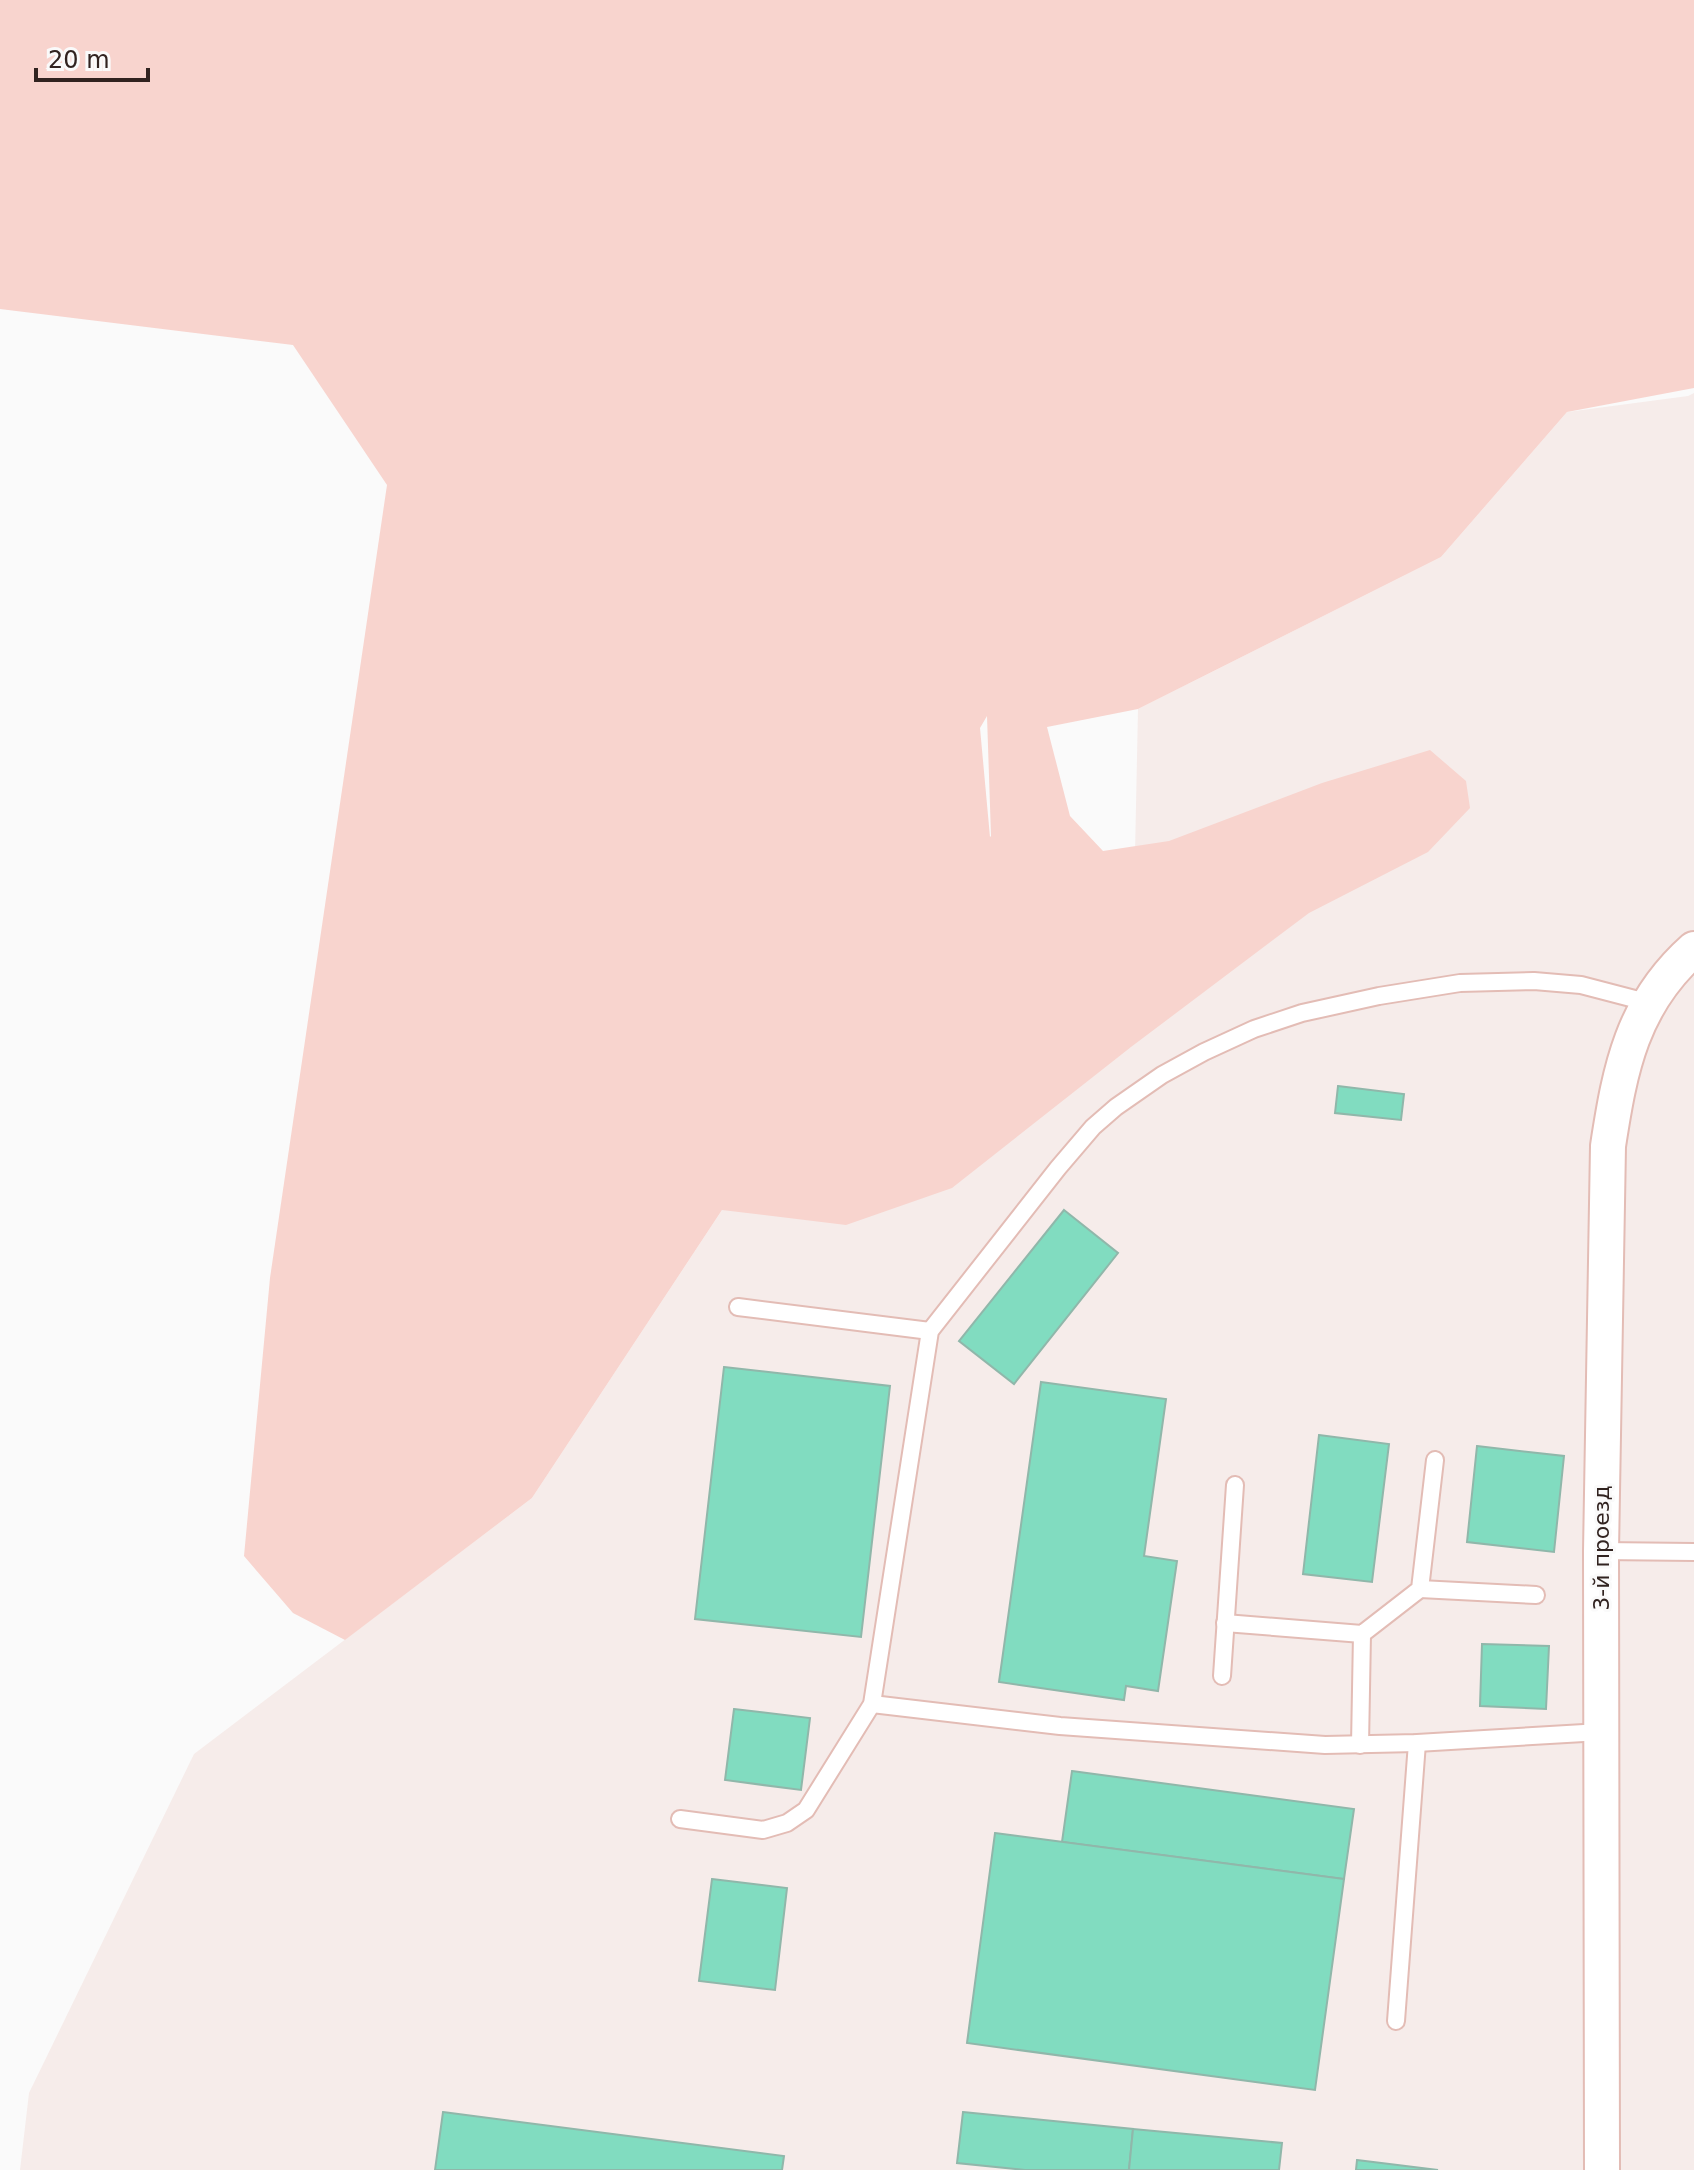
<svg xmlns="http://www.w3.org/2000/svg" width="1694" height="2170" viewBox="0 0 1694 2170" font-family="'DejaVu Sans',sans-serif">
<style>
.built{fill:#f6ecea}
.green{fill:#f8d4ce;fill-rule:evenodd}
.building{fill:#81dcc0;stroke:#90b7aa;stroke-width:2}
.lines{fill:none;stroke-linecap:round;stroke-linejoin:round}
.service-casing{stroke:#e3bcb5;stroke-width:20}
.minor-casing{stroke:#e3bcb5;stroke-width:38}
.service{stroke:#fff;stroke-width:16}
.minor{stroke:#fff;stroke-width:34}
.labels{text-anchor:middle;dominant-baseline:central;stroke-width:6;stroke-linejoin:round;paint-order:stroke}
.street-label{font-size:22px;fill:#312320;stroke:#fafafa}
</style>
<rect width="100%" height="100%" fill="#fafafa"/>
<!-- built -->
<path class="built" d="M 1694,393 L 1694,2170 L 20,2170 L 29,2093 L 194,1754 L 532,1498 L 761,1151 L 1131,1047 L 1138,709 L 1441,557 L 1567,412 L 1688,396 Z"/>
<!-- green -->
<path class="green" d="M 0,0 L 1694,0 L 1694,388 L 1567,412 L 1441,557 L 1138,709 L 1047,727 L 1070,816 L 1103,851 L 1169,841 L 1322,783 L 1430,750 L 1466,781 L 1470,808 L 1428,852 L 1309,913 L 1131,1047 L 952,1188 L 846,1225 L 722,1210 L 532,1498 L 345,1640 L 293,1613 L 244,1556 L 270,1278 L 387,485 L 293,345 L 0,309 ZM 987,716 L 991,836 L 990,837 L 980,728 Z"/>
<!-- building -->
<g class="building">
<path d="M 1338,1086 L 1404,1094 L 1401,1120 L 1335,1113 Z"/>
<path d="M 1064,1210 L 1118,1253 L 1014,1384 L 959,1341 Z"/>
<path d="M 724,1367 L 890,1386 L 861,1637 L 695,1619 Z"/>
<path d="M 1041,1382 L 1166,1399 L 1144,1556 L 1177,1561 L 1158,1691 L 1126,1686 L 1124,1700 L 999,1682 Z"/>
<path d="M 1319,1435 L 1389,1444 L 1372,1582 L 1303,1574 Z"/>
<path d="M 1477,1446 L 1564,1456 L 1554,1552 L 1467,1542 Z"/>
<path d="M 1482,1644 L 1549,1646 L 1546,1709 L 1480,1706 Z"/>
<path d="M 734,1709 L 810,1718 L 801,1790 L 725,1780 Z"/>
<path d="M 1072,1771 L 1354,1809 L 1344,1879 L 1062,1842 Z"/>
<path d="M 995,1833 L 1344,1879 L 1315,2090 L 967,2043 Z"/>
<path d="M 712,1879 L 787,1888 L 775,1990 L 699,1981 Z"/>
<path d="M 443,2112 L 784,2156 L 782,2170 L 435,2170 Z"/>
<path d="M 963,2112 L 1133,2129 L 1129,2170 L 1025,2170 L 957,2163 Z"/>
<path d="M 1133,2129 L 1282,2143 L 1279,2170 L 1129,2170 Z"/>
<path d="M 1357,2160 L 1438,2170 L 1356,2170 Z"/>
</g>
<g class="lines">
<defs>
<g id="service">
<path d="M 738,1307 L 930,1331"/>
<path d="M 1601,1551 L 1694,1552"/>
<path d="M 1420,1589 L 1536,1595"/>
<path d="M 1225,1623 L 1362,1634 L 1420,1589 L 1435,1460"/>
<path d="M 1222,1676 L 1235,1485"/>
<path d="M 872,1704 L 1060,1726 L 1325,1745 L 1417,1743 L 1601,1732"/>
<path d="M 1360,1745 L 1362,1634"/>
<path d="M 680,1819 L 763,1830 L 787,1823 L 806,1810 L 872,1704 L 930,1331 L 1058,1168 L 1093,1127 L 1116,1107 L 1162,1075 L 1204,1052 L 1254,1029 L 1302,1013 L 1379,996 L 1460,983 L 1534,981 L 1581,985 L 1650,1003"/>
<path d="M 1396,2021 L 1417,1743"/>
</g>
<path id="minor" d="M 1602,2170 L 1601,1551 L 1608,1146 C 1620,1068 1632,1004 1694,949"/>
</defs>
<!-- service casing -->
<use href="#service" class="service-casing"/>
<!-- minor casing -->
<use href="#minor" class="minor-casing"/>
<!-- service -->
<use href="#service" class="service"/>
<!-- minor -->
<use href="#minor" class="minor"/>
</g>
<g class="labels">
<!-- street labels -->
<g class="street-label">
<text transform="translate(1601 1548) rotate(-90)">3-й проезд</text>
</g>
</g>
<!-- scale -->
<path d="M36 68v12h112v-12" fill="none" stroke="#312320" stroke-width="4"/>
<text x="48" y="68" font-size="24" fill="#312320" stroke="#fafafa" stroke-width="6" paint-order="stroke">20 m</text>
</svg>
